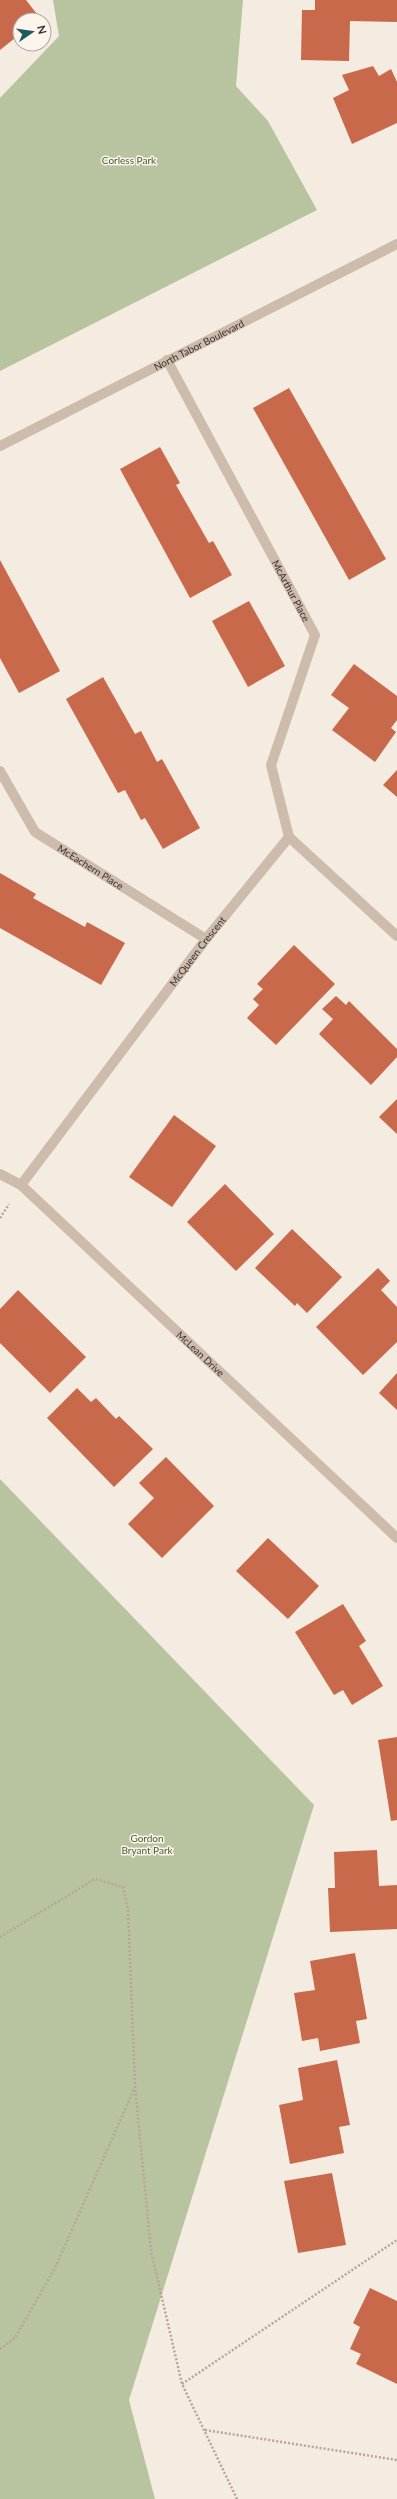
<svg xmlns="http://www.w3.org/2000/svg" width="397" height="2499" viewBox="0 0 397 2499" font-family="Lato,sans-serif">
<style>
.green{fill:#b8c4a0}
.building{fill:#c8694b}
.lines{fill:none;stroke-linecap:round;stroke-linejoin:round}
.path{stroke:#b9a596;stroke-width:2.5;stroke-dasharray:2 2;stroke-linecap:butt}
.minor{stroke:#cdbbac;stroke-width:10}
.tertiary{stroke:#cdbbac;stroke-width:10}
.labels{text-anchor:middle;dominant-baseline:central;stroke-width:3;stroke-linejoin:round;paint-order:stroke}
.park-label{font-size:10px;fill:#4a5a2e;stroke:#fbf5ee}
.street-label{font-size:10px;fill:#3b302b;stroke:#fbf5ee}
</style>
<rect width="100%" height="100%" fill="#f4ebe1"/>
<!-- green -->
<g class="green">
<path d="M 53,0 L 243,0 L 236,86 L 268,121 L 317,210 L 0,371 L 0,98 L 59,36 Z"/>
<path d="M 0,1479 L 314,1805 L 129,2400 L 155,2499 L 0,2499 Z"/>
</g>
<!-- building -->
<g class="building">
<path d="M 0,0 L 26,0 L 40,18 L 20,20 L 20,34 L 0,50 Z"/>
<path d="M 315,0 L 397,0 L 397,22 L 350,21 L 349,61 L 301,60 L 302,10 L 315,10 Z"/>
<path d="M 373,66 L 379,76 L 391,69 L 397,82 L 397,123 L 352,144 L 333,98 L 349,90 L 342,75 Z"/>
<path d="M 289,388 L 386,559 L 349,580 L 253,408 Z"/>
<path d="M 160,447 L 180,483 L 176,485 L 209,543 L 213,541 L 232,575 L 190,598 L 120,469 Z"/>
<path d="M 0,560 L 60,671 L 19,693 L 0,658 Z"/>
<path d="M 249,601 L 285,666 L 248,687 L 212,621 Z"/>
<path d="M 354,664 L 397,696 L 397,720 L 391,728 L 396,732 L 375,762 L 332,730 L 349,708 L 331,695 Z"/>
<path d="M 103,677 L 135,734 L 141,731 L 157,762 L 162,759 L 200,828 L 163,849 L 145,818 L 141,820 L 125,790 L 118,793 L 66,699 Z"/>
<path d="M 397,770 L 397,797 L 383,785 Z"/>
<path d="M 0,873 L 36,894 L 33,898 L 85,927 L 87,922 L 125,943 L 101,985 L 0,928 Z"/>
<path d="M 294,945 L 335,984 L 276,1045 L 247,1018 L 259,1005 L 253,999 L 263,989 L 257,984 Z"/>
<path d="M 336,996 L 346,1005 L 349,1001 L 397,1049 L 397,1057 L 371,1085 L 319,1034 L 333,1019 L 322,1009 Z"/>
<path d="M 397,1099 L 397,1134 L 379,1117 Z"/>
<path d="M 174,1115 L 216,1146 L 172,1207 L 129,1177 Z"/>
<path d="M 225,1184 L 274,1234 L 236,1271 L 187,1222 Z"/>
<path d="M 292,1229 L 342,1277 L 307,1313 L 297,1303 L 295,1306 L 255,1268 Z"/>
<path d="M 378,1268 L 390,1281 L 381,1290 L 397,1307 L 397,1342 L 363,1375 L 316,1327 Z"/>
<path d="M 18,1290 L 86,1357 L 50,1393 L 0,1343 L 0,1309 Z"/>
<path d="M 397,1373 L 397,1410 L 379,1393 Z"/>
<path d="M 77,1388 L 91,1402 L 96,1398 L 116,1419 L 119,1416 L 153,1449 L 114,1487 L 47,1418 Z"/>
<path d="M 166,1457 L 214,1506 L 162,1558 L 128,1524 L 154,1498 L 139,1483 Z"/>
<path d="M 268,1538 L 319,1586 L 288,1619 L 236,1571 Z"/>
<path d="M 343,1604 L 366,1641 L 359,1646 L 383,1686 L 352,1705 L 343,1690 L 334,1695 L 295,1632 Z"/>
<path d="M 397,1737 L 397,1820 L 391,1821 L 378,1740 Z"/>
<path d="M 377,1850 L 379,1886 L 397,1885 L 397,1929 L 330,1932 L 328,1888 L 335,1888 L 334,1852 Z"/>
<path d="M 355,1953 L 367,2019 L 356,2021 L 360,2043 L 320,2051 L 318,2038 L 302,2041 L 294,1993 L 315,1990 L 310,1961 Z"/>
<path d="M 337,2060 L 350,2125 L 339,2127 L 344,2153 L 290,2164 L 279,2105 L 303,2100 L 298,2068 Z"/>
<path d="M 332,2173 L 346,2245 L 298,2253 L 284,2181 Z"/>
<path d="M 370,2288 L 397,2301 L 397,2384 L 356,2364 L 361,2354 L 350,2349 L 360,2327 L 353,2323 Z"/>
</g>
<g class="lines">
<!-- path -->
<g class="path">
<path d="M 0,1218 L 9,1204"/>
<path d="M 0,1937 L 95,1879 L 123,1887 L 128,1910 L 135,2086 L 151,2251 L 182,2384 L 237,2499"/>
<path d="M 0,2349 L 15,2338 L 55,2268 L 135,2087"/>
<path d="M 182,2384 L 397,2240"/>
<path d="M 205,2430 L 397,2460"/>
</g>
<!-- minor -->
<g class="minor">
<path id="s1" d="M 167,360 L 315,635 L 271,765 L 289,837"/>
<path id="s2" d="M 0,771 L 35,832 L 206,939"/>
<path d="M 289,837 L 397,936"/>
<path id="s3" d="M 0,1174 L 21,1185 L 397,1538"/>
<path id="s4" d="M 21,1185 L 206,939 L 289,837"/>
</g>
<!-- tertiary -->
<path class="tertiary" id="s5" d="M 0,446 L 397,244"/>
</g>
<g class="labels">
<!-- park labels -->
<g class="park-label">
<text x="129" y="160">Corless Park</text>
<text x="147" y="1838">Gordon<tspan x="147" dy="12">Bryant Park</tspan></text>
</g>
<!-- street labels -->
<g class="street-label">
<text stroke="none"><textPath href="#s5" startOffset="223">North Tabor Boulevard</textPath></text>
<text stroke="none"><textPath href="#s1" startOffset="262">McArthur Place</textPath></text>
<text stroke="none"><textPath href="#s2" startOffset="136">McEachern Place</textPath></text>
<text stroke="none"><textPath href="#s4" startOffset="293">McQueen Crescent</textPath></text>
<text stroke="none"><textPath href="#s3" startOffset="270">McLean Drive</textPath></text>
</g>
</g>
<!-- north arrow -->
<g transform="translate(32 32) rotate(77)"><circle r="19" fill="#fbf5ee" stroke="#aea6a0"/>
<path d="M0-3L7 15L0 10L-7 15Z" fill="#1f5a5e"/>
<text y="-6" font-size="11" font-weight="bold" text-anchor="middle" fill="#3b302b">N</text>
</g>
</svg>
